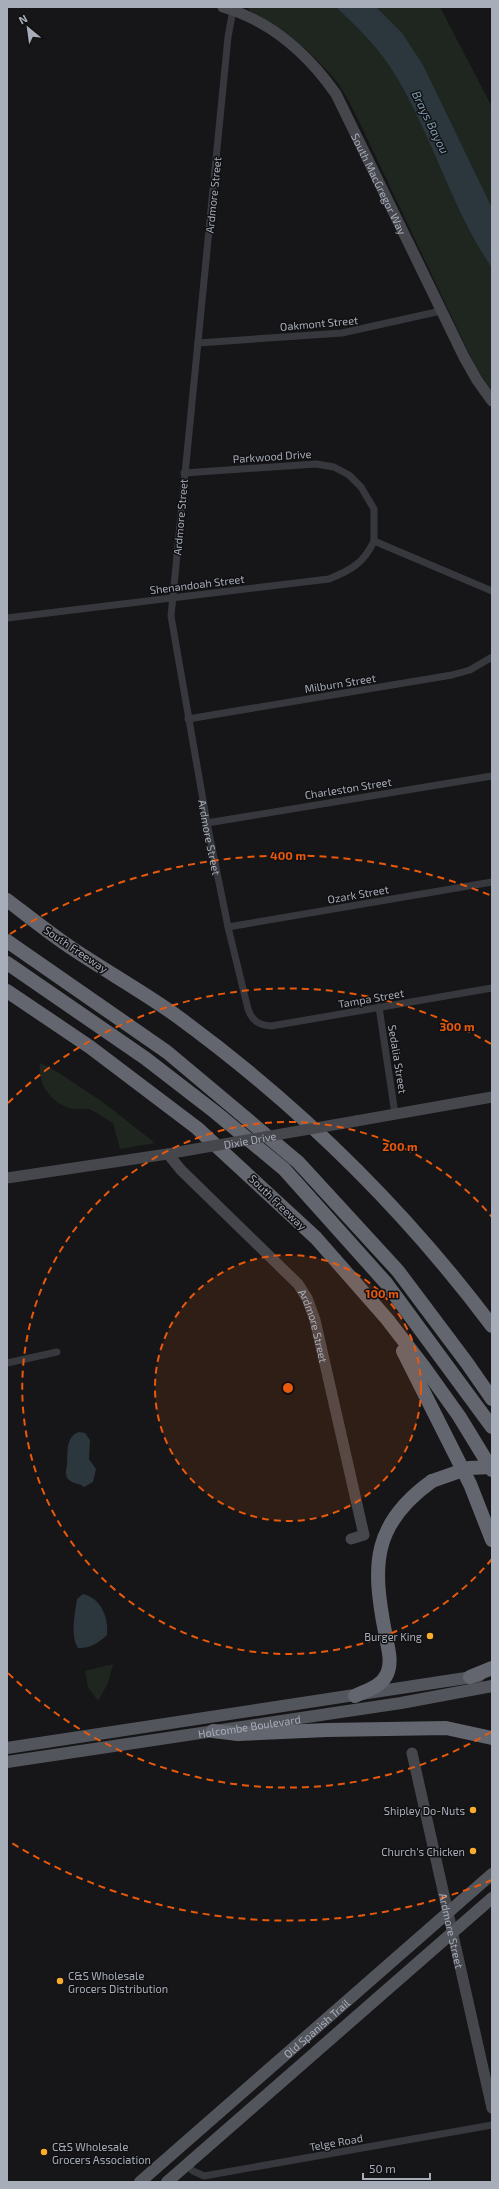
<svg xmlns="http://www.w3.org/2000/svg" width="499" height="2189" viewBox="0 0 499 2189" font-family="'Exo 2',sans-serif">
<style>
.green{fill:#1e261f}
.water{fill:#2b363d}
.lines{fill:none;stroke-linecap:round;stroke-linejoin:round}
.street{stroke:#37383d;stroke-width:7}
.secondary{stroke:#45474d;stroke-width:11}
.primary{stroke:#53555c;stroke-width:12}
.highway{stroke:#63666f;stroke-width:14}
.secondary-bridge{stroke:#45474d;stroke-width:11}
.highway-bridge{stroke:#63666f;stroke-width:14}
.ring{fill:none;stroke:#e8590c;stroke-width:2;stroke-dasharray:7 5}
.poi-dot{fill:#faad2d;stroke:#111113;stroke-width:1.5}
.labels{text-anchor:middle;dominant-baseline:central;stroke-width:3;stroke-linejoin:round;paint-order:stroke}
.street-label{font-size:11px;fill:#a7adb9;stroke:#111113}
.poi-label{font-size:11px;fill:#a7adb9;stroke:#111113;text-anchor:end}
.water-label{font-size:12px;font-style:italic;fill:#7d9db5;stroke:#111113}
.centre{fill:#e8590c;stroke:#111113;stroke-width:2}
.ring-label{font-size:12px;text-anchor:middle;font-weight:bold;fill:#e8590c;stroke:#111113;stroke-width:3;stroke-linejoin:round;paint-order:stroke}
</style>
<rect width="100%" height="100%" fill="#161618"/>
<!-- green -->
<g class="green">
<path d="M 248,7 L 440,7 L 492,107 L 492,391 L 475,366 L 357,117 C 351,106 345,93 337,82 C 313,52 284,29 250,11 Z"/>
<path d="M 40,1063 L 56,1071 L 104,1103 L 155,1143 L 120,1149 L 113,1123 C 105,1119 97,1112 89,1109 C 84,1108 78,1110 73,1109 C 52,1104 37,1085 40,1063 Z"/>
<path d="M 113,1664 L 108,1683 L 98,1701 L 88,1687 L 85,1671 Z"/>
</g>
<!-- water -->
<g class="water">
<path d="M 336,7 L 376,7 L 402,33 L 423,65 L 492,208 L 492,268 C 449,205 431,129 389,65 C 374,43 355,25 336,7 Z"/>
<path d="M 79,1432 L 85,1433 L 90,1440 L 89,1459 L 96,1469 L 93,1482 L 84,1487 C 80,1483 72,1484 68,1479 C 64,1474 67,1468 67,1464 C 68,1453 65,1437 79,1432 Z"/>
<path d="M 83,1594 C 101,1598 109,1618 107,1635 C 100,1642 89,1649 78,1648 C 70,1636 75,1612 77,1599 Z"/>
</g>
<g class="lines">
<!-- street -->
<g class="street">
<path id="s1" d="M 233,10 L 228,37 L 171,616 L 207,823 L 228,927 L 248,1009 C 252,1021 259,1025 271,1026 L 492,988"/>
<path d="M 198,343 L 342,333 L 441,311"/>
<path d="M 184,473 L 316,464 L 334,467 L 349,475 L 361,487 L 374,509 L 374,541 L 492,591"/>
<path d="M 7,618 L 329,579 C 351,570 364,563 374,541"/>
<path d="M 188,719 L 452,675 L 470,670 L 492,657"/>
<path d="M 207,823 L 492,776"/>
<path d="M 228,927 L 492,882"/>
<path d="M 379,1007 L 395,1114"/>
<path d="M 7,1363 L 57,1352"/>
<path d="M 187,2165 L 193,2171 L 204,2176 L 492,2125"/>
</g>
<!-- secondary -->
<g class="secondary">
<path id="s2" d="M 223,7 C 271,21 308,54 336,94 L 464,357 L 477,380 L 492,401"/>
<path d="M 356,1121 L 492,1097"/>
<path id="s3" d="M 168,1154 L 181,1170 L 298,1284 L 307,1298 L 315,1320 L 364,1535 L 351,1539"/>
<path d="M 7,1178 L 174,1153"/>
<path id="s4" d="M 412,1753 L 492,2108"/>
</g>
<!-- primary -->
<g class="primary">
<path d="M 7,1748 L 479,1676"/>
<path id="s5" d="M 7,1762 L 401,1703 L 492,1686"/>
<path id="s6" d="M 140,2182 L 492,1874"/>
<path d="M 167,2182 L 492,1898"/>
</g>
<!-- highway -->
<g class="highway">
<path d="M 7,900 C 28,916 48,932 70,947 C 104,970 140,990 174,1014 C 295,1102 402,1206 492,1326"/>
<path d="M 7,941 L 167,1052 L 298,1162 L 398,1271 L 467,1363 L 492,1399"/>
<path d="M 7,963 L 145,1058 L 215,1112 L 284,1169 L 386,1283 L 492,1427"/>
<path d="M 7,991 L 90,1047 L 197,1128 L 316,1238 L 387,1319 L 424,1367 L 459,1416 L 492,1470"/>
<path d="M 403,1351 L 470,1484 L 492,1540"/>
<path d="M 470,1677 L 492,1668"/>
<path d="M 355,1696 C 367,1690 381,1687 387,1674 C 393,1661 387,1645 385,1632 C 372,1565 372,1524 432,1481"/>
<path d="M 213,1731 L 238,1734 L 327,1730 L 446,1728 L 492,1738"/>
</g>
<!-- secondary-bridge -->
<path class="secondary-bridge" id="s7" d="M 178,1152 L 356,1121"/>
<!-- highway-bridge -->
<path class="highway-bridge" d="M 432,1481 L 469,1468 L 492,1467"/>
</g>
<!-- distance rings -->
<circle cx="288" cy="1388" r="133" fill="#e8590c" fill-opacity=".12"/>
<g class="ring">
<circle cx="288" cy="1388" r="133"/>
<path d="M492 1559A266 266 0 1 1 492 1217"/>
<path d="M491 1732A399 399 0 0 1 8 1673M8 1103A399 399 0 0 1 491 1044"/>
<path d="M492 1880A532 532 0 0 1 10 1842M10 934A532 532 0 0 1 492 896"/>
</g>
<!-- markers -->
<g class="poi-dot">
<circle cx="430" cy="1636" r="4"/>
<circle cx="473" cy="1810" r="4"/>
<circle cx="473" cy="1851" r="4"/>
<circle cx="60" cy="1981" r="4"/>
<circle cx="44" cy="2152" r="4"/>
</g>
<g class="labels">
<!-- street labels -->
<g class="street-label">
<text stroke="none"><textPath href="#s2" startOffset="245">South MacGregor Way</textPath></text>
<text transform="translate(213 195) rotate(-84)">Ardmore Street</text>
<text transform="translate(319 323) rotate(-5)">Oakmont Street</text>
<text transform="translate(272 456) rotate(-4)">Parkwood Drive</text>
<text transform="translate(180 517) rotate(-85)">Ardmore Street</text>
<text transform="translate(197 584) rotate(-7)">Shenandoah Street</text>
<text transform="translate(340 683) rotate(-9)">Milburn Street</text>
<text transform="translate(348 788) rotate(-9)">Charleston Street</text>
<text stroke="none"><textPath href="#s1" startOffset="834">Ardmore Street</textPath></text>
<text transform="translate(358 894) rotate(-10)">Ozark Street</text>
<text transform="translate(76 949) rotate(34)">South Freeway</text>
<text transform="translate(371 998) rotate(-10)">Tampa Street</text>
<text transform="translate(398 1059) rotate(81)">Sedalia Street</text>
<text stroke="none"><textPath href="#s7" startOffset="73">Dixie Drive</textPath></text>
<text transform="translate(278 1202) rotate(44)">South Freeway</text>
<text stroke="none"><textPath href="#s3" startOffset="229">Ardmore Street</textPath></text>
<text stroke="none"><textPath href="#s5" startOffset="245">Holcombe Boulevard</textPath></text>
<text stroke="none"><textPath href="#s4" startOffset="182">Ardmore Street</textPath></text>
<text stroke="none"><textPath href="#s6" startOffset="234">Old Spanish Trail</textPath></text>
<text transform="translate(336 2142) rotate(-10)">Telge Road</text>
</g>
<!-- poi labels -->
<g class="poi-label">
<text x="422" y="1636">Burger King</text>
<text x="465" y="1810">Shipley Do-Nuts</text>
<text x="465" y="1851">Church's Chicken</text>
<text x="68" y="1975" text-anchor="start">C&amp;S Wholesale<tspan x="68" dy="13">Grocers Distribution</tspan></text>
<text x="52" y="2146" text-anchor="start">C&amp;S Wholesale<tspan x="52" dy="13">Grocers Association</tspan></text>
</g>
<!-- water labels -->
<g class="water-label">
<text transform="translate(431 122) rotate(64)">Brays Bayou</text>
</g>
</g>
<circle cx="288" cy="1388" r="6" class="centre"/>
<g class="ring-label">
<text x="288" y="860">400 m</text>
<text x="457" y="1031">300 m</text>
<text x="400" y="1151">200 m</text>
<text x="382" y="1298">100 m</text>
</g>
<!-- border -->
<rect width="499" height="2189" fill="none" stroke="#a7adb9" stroke-width="16"/>
<!-- north arrow -->
<g transform="translate(28 28) rotate(331)" stroke="#111113" stroke-width="3" paint-order="stroke">
<path d="M0-3L7 15L0 10L-7 15Z" fill="#a7adb9"/>
<text y="-6" font-size="11" font-weight="bold" text-anchor="middle" fill="#a7adb9">N</text>
</g>
<!-- scale -->
<path d="M363 2173v6h67v-6" fill="none" stroke="#a7adb9" stroke-width="2"/>
<text x="369" y="2173" font-size="12" fill="#a7adb9" stroke="#111113" stroke-width="3" paint-order="stroke">50 m</text>
</svg>
